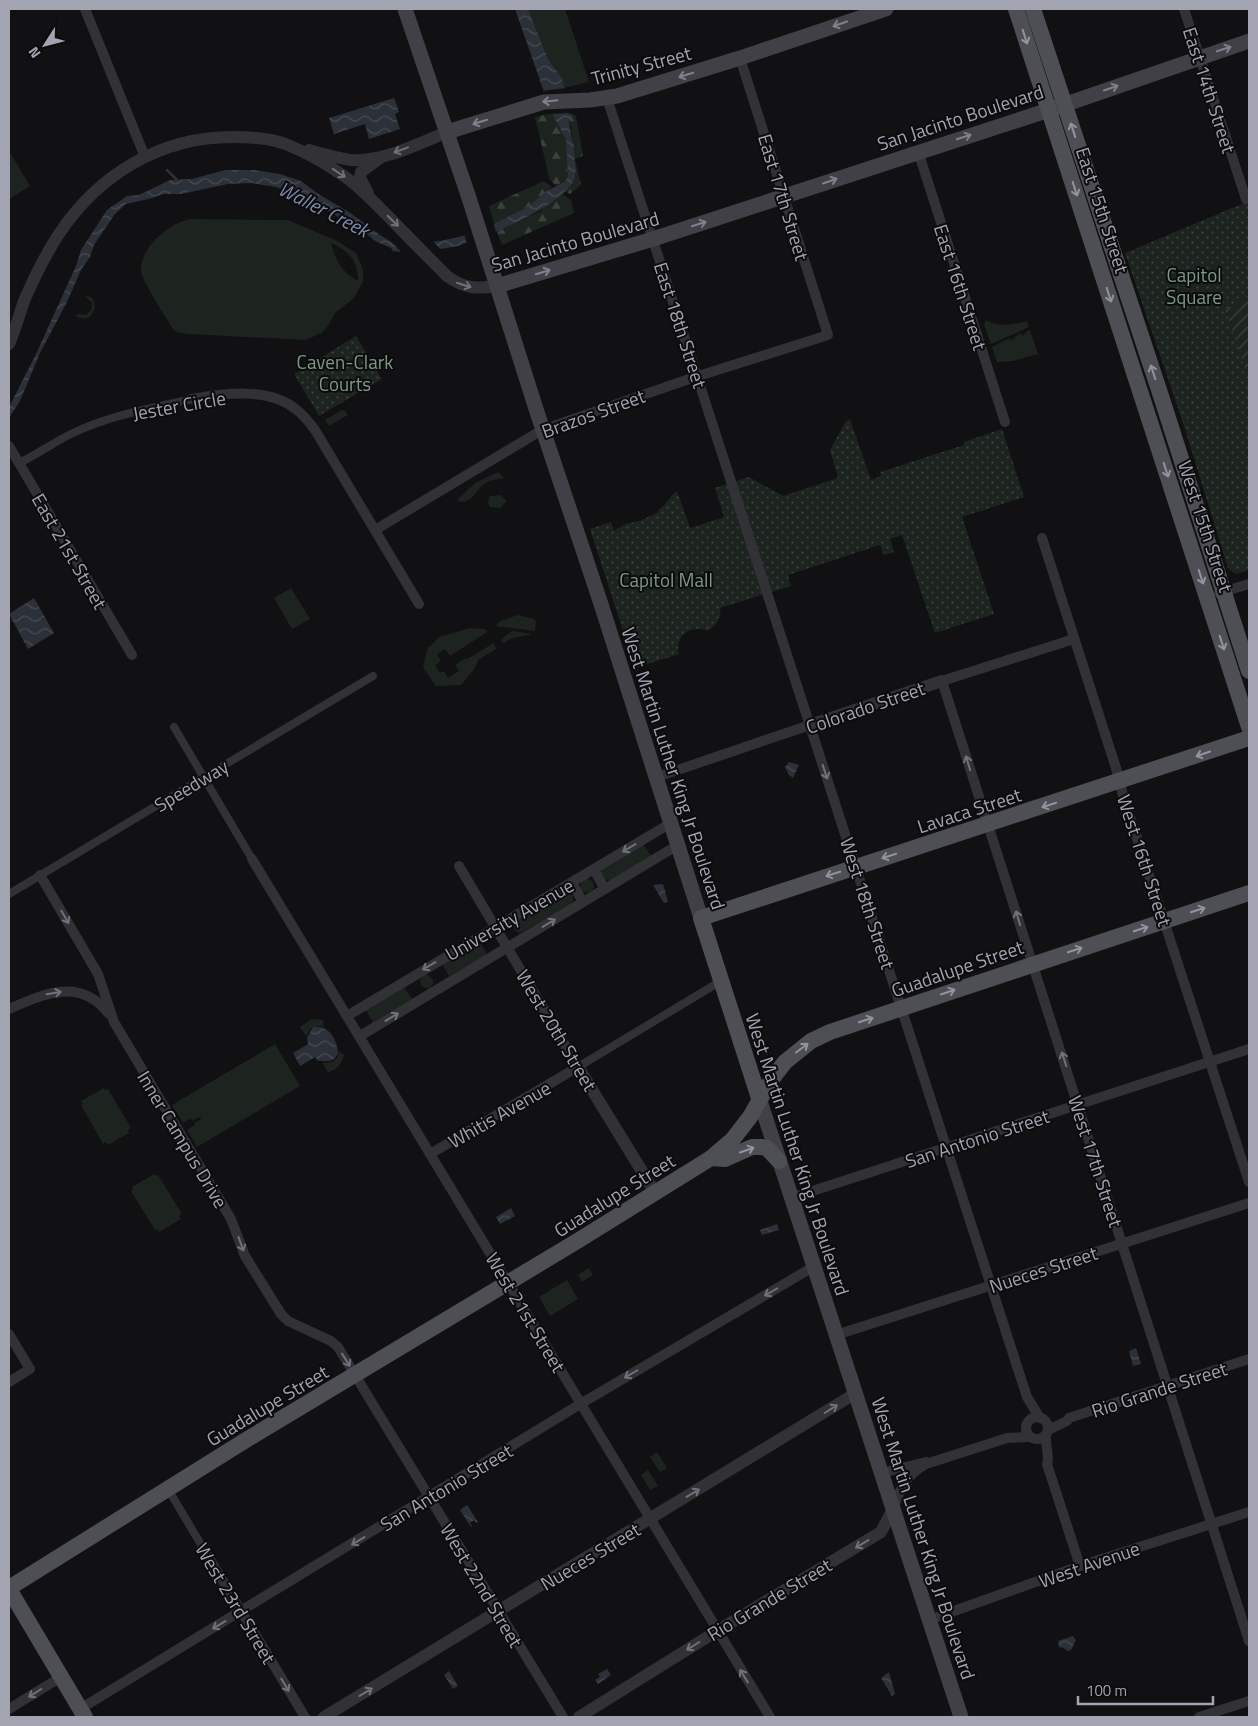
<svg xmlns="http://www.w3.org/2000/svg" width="1258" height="1726" viewBox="0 0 1258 1726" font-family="'Titillium Web',sans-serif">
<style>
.grass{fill:#1d241f;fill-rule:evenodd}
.forest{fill:url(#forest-firs)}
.park{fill:url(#park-dots)}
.garden{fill:url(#garden-furrows)}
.water{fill:url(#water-waves)}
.pier{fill:#111012}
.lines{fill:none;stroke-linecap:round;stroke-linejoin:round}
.stream{stroke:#2c3038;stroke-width:2.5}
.pedestrian{stroke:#323236;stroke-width:8}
.minor{stroke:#323236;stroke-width:10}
.tertiary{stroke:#323236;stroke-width:12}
.secondary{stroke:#404046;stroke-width:15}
.primary{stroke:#4e4e55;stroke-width:16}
.oneway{stroke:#80818c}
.oneway2{stroke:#92939f}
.oneway3{stroke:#70717a}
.labels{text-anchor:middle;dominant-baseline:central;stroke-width:4;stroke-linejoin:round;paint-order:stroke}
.street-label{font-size:19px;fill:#a3a4b1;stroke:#0c0b0d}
.park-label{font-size:19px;fill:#7b9b84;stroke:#0c0b0d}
.water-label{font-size:20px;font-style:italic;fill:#7c8aaa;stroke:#0c0b0d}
</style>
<defs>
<pattern id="forest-firs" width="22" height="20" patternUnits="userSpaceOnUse" patternTransform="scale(1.25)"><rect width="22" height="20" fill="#1d241f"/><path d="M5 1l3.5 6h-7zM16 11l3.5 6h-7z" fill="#3b413d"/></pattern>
<pattern id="park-dots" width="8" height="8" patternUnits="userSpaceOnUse" patternTransform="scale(1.25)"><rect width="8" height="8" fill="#1d241f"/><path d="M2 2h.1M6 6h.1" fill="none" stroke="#3b413d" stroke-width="1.8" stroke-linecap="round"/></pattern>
<pattern id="garden-furrows" width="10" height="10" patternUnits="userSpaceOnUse" patternTransform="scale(1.25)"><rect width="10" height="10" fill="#1d241f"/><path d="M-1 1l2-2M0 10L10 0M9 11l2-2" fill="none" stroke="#3b413d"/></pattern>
<pattern id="water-waves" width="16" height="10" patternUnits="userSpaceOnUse" patternTransform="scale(1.25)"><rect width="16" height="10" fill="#2c3038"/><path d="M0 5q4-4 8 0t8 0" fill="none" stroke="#474b52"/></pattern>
</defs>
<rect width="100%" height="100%" fill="#111012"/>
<!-- grass -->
<g class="grass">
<path d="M 528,9 L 565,9 L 589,82 L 564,88 L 562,78 L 548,59 Z"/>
<path d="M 9,151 L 30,186 L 9,199 Z"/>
<path d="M 190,219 L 288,220 L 337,241 L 356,253 L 363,270 L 363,282 L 353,299 L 336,312 L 327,327 L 321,333 L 306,340 L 188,334 L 177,332 L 173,329 C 167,319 142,281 141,272 C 139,248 169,223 190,219 ZM 331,243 C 348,250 359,262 358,281 C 342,272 335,260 331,243 Z"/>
<path d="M 87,295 L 93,299 L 95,307 C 92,318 85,321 76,316 L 77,314 L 86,315 L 92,309 L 92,303 L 86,297 Z"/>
<path d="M 986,320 C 997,327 1014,325 1027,321 L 1029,327 L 991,344 L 984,325 Z"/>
<path d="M 1030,330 L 1038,354 L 1013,361 L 997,362 L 992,347 L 1010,338 L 1011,340 L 1014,339 L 1014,337 L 1022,333 L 1022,336 L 1025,334 L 1026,332 Z"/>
<path d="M 342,410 L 345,411 L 348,415 L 329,426 L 325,420 Z"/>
<path d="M 498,472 L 504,478 C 498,479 489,480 484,484 C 475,491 472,505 458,501 L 458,499 L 475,483 Z"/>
<path d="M 501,495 L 506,501 L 501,508 L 490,507 L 488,502 L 490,496 Z"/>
<path d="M 291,588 L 310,619 L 292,629 L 274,598 Z"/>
<path d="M 517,615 L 534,619 L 536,622 L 535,631 L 496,626 L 499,622 Z"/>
<path d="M 470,628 L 485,629 L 487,632 L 450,656 L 445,649 L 437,654 L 441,661 L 435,665 L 440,673 L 444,671 L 448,678 L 459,671 L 455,665 L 466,658 L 467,659 L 494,643 L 496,649 L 478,660 L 475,668 L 461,685 L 437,686 L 435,685 L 423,667 L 428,647 L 430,647 L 439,637 Z"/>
<path d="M 512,631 L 532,634 C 521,638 514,635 504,643 L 501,641 L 504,637 Z"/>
<path d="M 643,844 L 651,856 L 610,880 L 603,879 L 600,872 L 601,870 Z"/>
<path d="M 587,878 L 593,882 L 594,887 L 592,891 L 586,893 L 582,891 L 580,886 L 581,882 Z"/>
<path d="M 566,891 L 573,895 L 573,901 L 571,904 L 522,932 L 519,933 L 514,929 L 514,922 Z"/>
<path d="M 480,942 L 487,954 L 449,976 L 442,964 Z"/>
<path d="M 424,975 L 428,975 L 433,980 L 433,984 L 430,988 L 424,988 L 421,985 L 420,980 Z"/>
<path d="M 404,987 L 412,999 L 373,1022 L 366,1010 Z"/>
<path d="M 316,1019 L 323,1020 L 324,1027 C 315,1024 309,1027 307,1037 L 300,1027 L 310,1020 Z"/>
<path d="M 275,1044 L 300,1086 L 197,1147 L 187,1130 L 195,1125 L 194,1123 L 201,1119 L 200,1117 L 192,1121 L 191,1118 L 183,1123 L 172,1105 Z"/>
<path d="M 339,1051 L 344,1055 C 342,1064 337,1070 328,1072 L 322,1062 L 326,1063 C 334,1062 338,1059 339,1051 Z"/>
<path d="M 104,1088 L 105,1090 L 108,1089 L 131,1128 L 128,1130 L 129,1133 L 108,1145 L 106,1142 L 103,1144 L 81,1105 L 83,1104 L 81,1101 Z"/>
<path d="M 154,1174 L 156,1176 L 158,1175 L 182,1214 L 179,1216 L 181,1219 L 159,1232 L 157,1229 L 155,1230 L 131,1191 L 133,1189 L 132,1187 Z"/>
<path d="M 589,1268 L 593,1275 L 582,1282 L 578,1275 Z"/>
<path d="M 567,1280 L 578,1299 L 550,1316 L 539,1297 Z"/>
<path d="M 657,1452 L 667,1468 L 660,1472 L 650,1457 Z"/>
<path d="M 648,1470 L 658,1486 L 650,1490 L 641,1475 Z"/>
</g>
<!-- forest -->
<g class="forest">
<path d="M 553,113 L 566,140 L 567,147 L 568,177 L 564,182 L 556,186 L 548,178 L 549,177 L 535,117 Z"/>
<path d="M 571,113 L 576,116 L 583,156 L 575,159 L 581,185 L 570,194 L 565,191 L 576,176 L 574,164 L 573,140 L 569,117 Z"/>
<path d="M 544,181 L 552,187 L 530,206 L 494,224 L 489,206 Z"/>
<path d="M 562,194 L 571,200 L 574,213 L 502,245 L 497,232 L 541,211 L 545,205 Z"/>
</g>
<!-- park -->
<g class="park">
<path d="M 1249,201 L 1249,570 L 1236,574 L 1228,568 L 1183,423 L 1125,253 Z"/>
<path d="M 356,336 L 382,379 L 319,416 L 294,374 Z"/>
<path d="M 850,419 L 871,480 L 881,476 L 880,472 L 964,445 L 964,442 L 1002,429 L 1024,497 L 962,517 L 994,614 L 935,633 L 902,535 L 890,539 L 894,552 L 884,555 L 880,545 L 788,575 L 791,586 L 720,608 C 722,617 716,626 708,631 C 692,624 674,635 679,654 L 635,668 L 590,529 L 611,522 L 614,531 L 625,524 L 640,521 L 658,512 L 658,510 C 667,505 669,496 677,491 L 690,528 L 724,517 L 715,488 L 749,477 L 783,496 L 838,478 L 830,450 L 846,421 Z"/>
</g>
<!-- garden -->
<path class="garden" d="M 1249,297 L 1249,381 L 1225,309 L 1241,304 L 1240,300 Z"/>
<!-- water -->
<g class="water">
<path d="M 515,9 L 528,9 L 548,59 L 562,78 L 571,113 C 566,123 574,140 574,151 C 574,158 577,171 575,177 C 569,201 500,231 477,240 L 473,240 L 458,246 L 447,248 L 409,253 L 393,251 L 391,248 L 375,241 L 367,234 L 342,221 L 332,212 L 319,208 L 299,196 L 292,195 L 287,191 L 276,187 L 251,183 L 228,184 L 181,194 L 163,194 L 149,199 L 126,204 L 115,214 L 94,245 L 90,257 L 81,270 L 67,302 L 40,353 L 20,401 L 9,418 L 9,407 L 36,354 L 76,266 L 81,250 L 107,210 L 127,196 L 139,195 L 170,180 L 192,179 L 225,170 L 254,170 L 280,174 L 301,181 L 320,195 L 349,212 L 380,235 L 395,244 L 409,248 L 428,242 L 440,241 L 463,236 L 484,229 L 529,206 L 547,191 L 564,182 L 568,177 L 566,140 L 550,109 Z"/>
<path d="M 394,98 L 399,112 L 395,114 L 400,129 L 369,139 L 365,124 L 334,134 L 329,118 Z"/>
<path d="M 34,598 L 54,633 L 28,649 L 9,614 Z"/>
<path d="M 789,762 L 799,765 L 793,778 L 789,775 L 785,767 Z"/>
<path d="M 663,884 L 668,902 L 664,903 L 653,885 Z"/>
<path d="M 313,1027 C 329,1025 337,1039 338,1053 C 334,1063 327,1061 318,1061 L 315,1057 L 300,1066 L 293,1053 L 308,1044 L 307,1038 Z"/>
<path d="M 511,1208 L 515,1216 L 500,1224 L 496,1217 Z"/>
<path d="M 777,1224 L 779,1230 L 762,1235 L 760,1230 Z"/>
<path d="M 1136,1348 L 1141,1364 L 1133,1366 L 1129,1351 Z"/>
<path d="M 467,1505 L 478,1522 L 476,1523 L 474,1520 L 470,1523 L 472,1526 L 471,1527 L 460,1510 Z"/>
<path d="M 1073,1636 L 1076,1640 L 1071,1650 L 1067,1651 L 1064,1648 L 1059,1647 L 1058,1641 Z"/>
<path d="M 607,1669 L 611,1675 L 598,1684 L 595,1680 L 600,1677 L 598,1674 Z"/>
<path d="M 449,1671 L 458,1686 L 453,1689 L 444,1675 Z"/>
<path d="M 889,1672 L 895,1694 L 892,1696 L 881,1678 Z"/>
</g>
<!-- pier -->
<g class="pier">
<path d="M 567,88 L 573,114 L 567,113 L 551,114 L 541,91 Z"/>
<path d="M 493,222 L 497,235 L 478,242 L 467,244 L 464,233 Z"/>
<path d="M 392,239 L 409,245 L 431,239 L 441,250 L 409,255 L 403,254 L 390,240 Z"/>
</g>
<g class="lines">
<!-- stream -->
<path class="stream" d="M 167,170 L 178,181"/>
<!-- pedestrian -->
<g class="pedestrian">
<path d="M 19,463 C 38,454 54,442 73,433 C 111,415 152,408 192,399"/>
<path d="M 174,727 L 252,859"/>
<path d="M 9,894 L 373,676"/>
<path d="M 578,1067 L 721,981"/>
<path d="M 168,1489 L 206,1553"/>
</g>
<!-- minor -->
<g class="minor">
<path d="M 85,9 L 145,157"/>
<path d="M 1184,9 L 1246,199"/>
<path d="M 607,98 L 1027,1397 L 1040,1418"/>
<path d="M 918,151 L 1005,422"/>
<path d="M 192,399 C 225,393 269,387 297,410 C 304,416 310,423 315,430 L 419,604"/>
<path d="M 9,446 L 132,655"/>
<path d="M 375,530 L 542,430 L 689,379 L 828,335 L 740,58"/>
<path d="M 1042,538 L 1116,768 L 1123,795 L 1249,1182"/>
<path d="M 1219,593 L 1249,584"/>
<path d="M 1074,639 L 942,681 L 1249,1641"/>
<path d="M 657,777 L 810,725"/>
<path d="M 252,859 L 770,1717"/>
<path d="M 594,870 L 605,889"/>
<path d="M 40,875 L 98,974 L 114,1022 L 231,1219 L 245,1256 L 281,1314 L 288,1321 L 331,1341 L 338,1347 L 563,1717"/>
<path d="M 572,883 L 583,902"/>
<path d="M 9,1009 C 43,994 80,977 108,1013"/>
<path d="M 347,1016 L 671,823"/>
<path d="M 360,1036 L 678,845"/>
<path d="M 430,1154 L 578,1067 L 459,866"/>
<path d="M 791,1198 L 1249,1049"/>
<path d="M 9,1334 L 30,1369 L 9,1382"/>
<path d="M 836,1335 L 1249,1203"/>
<circle cx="1037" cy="1428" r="11"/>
<path d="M 1048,1430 L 1067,1421 L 1069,1418 L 1249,1359"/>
<path d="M 1046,1435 C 1045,1444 1050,1458 1047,1464 L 1080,1566"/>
<path d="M 881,1473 L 926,1462"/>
<path d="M 893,1509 C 901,1487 905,1476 926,1464 L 1007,1438 L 1030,1437"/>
<path d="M 206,1553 L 305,1717"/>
<path d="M 929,1620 L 1080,1566 L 1249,1512"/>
<path d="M 9,1709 L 61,1677"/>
<path d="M 80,1709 L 582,1403 L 813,1267"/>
<path d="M 1199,1717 L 1249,1701"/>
</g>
<!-- tertiary -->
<g class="tertiary">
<path d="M 309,150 C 323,154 337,158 351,160 C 383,162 418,144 447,132"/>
<path d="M 368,193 L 360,178 L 361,172 L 379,159"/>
<path d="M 9,344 C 15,330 19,316 24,301 C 34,278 45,255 59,234 C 98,175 160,137 232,137 C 250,137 271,138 288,145 C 305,152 323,162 338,172 C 357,184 373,201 389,217 C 408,237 428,257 447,276 C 465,289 476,289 497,286"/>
<path d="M 810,725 L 942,681"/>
<path d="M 578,1067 L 656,1194"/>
<path d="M 324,1717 L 856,1393"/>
<path d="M 579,1717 L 717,1631 L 881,1532 L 893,1509"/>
</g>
<!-- secondary -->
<g class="secondary">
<path d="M 405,9 L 469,198 L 537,412 L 600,601 L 701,918"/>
<path d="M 447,132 L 544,102 L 590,100 L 617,96 L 740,58 L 886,9"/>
<path d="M 497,286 L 653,239 L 1049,110 L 1249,41"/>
<path d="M 759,1098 L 961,1717"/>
</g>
<!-- primary -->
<g class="primary">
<path d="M 1016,9 L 1249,727"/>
<path d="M 1033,9 L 1161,396 L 1249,671"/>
<path d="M 759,1098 L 701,918 L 1249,738"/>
<path d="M 711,1158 L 725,1159 L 752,1147 L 761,1147 L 767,1148 L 779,1161"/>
<path d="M 9,1588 L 246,1440 L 579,1240 L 711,1158 L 733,1139 L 750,1117 L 771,1080 L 785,1062 L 811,1041 L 830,1032 L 1249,893"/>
<path d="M 9,1589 L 85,1717"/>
</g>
</g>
<!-- one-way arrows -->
<defs><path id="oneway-shaft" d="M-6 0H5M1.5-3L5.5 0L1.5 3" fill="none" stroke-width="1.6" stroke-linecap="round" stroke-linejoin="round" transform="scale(1.25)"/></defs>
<g class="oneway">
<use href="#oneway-shaft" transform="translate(840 24) rotate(161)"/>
<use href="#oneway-shaft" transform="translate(1224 49) rotate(-18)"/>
<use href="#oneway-shaft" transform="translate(686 75) rotate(163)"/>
<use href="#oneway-shaft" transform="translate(1111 88) rotate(-19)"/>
<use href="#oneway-shaft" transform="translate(550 101) rotate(174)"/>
<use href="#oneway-shaft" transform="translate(480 122) rotate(163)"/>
<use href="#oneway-shaft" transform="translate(964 137) rotate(-18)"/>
<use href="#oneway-shaft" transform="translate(830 181) rotate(-19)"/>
<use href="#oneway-shaft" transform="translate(699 224) rotate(-18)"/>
<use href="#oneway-shaft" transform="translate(543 272) rotate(-17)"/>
</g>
<g class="oneway2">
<use href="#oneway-shaft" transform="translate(1025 37) rotate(72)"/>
<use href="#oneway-shaft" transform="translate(1073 130) rotate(-108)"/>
<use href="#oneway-shaft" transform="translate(1075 189) rotate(72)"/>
<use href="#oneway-shaft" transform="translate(1109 295) rotate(72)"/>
<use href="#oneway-shaft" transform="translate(1153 372) rotate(-108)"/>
<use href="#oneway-shaft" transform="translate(1166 470) rotate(72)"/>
<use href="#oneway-shaft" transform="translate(1201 577) rotate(72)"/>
<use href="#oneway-shaft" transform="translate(1222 643) rotate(72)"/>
<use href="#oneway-shaft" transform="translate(1203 754) rotate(161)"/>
<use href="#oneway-shaft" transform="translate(1049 805) rotate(162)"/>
<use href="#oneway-shaft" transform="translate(889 856) rotate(162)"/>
<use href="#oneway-shaft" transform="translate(833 874) rotate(163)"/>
<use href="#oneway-shaft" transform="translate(1198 910) rotate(-18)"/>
<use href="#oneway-shaft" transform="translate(1141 929) rotate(-18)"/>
<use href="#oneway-shaft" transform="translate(1075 950) rotate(-18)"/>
<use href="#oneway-shaft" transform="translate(948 992) rotate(-19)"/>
<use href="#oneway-shaft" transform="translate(866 1020) rotate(-18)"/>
<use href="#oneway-shaft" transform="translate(802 1048) rotate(-37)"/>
<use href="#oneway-shaft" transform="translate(747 1150) rotate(-19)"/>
</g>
<g class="oneway3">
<use href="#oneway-shaft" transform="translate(401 150) rotate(160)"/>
<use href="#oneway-shaft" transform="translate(339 173) rotate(34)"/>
<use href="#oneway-shaft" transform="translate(393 221) rotate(45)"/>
<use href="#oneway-shaft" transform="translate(464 285) rotate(18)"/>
<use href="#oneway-shaft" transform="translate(968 763) rotate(-107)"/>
<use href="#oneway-shaft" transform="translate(825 772) rotate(72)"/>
<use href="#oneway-shaft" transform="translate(629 848) rotate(149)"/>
<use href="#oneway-shaft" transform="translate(65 917) rotate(60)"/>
<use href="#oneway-shaft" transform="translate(1018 918) rotate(-107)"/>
<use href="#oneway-shaft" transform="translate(549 923) rotate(-31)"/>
<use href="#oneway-shaft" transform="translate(429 966) rotate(149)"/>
<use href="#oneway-shaft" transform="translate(54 993) rotate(-9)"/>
<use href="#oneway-shaft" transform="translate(392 1017) rotate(-31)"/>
<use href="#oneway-shaft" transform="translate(1064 1059) rotate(-108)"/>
<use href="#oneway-shaft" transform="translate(241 1244) rotate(70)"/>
<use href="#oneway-shaft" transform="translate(771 1292) rotate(150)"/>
<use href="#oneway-shaft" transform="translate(346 1360) rotate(58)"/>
<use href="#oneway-shaft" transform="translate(631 1374) rotate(150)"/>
<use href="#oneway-shaft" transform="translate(831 1409) rotate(-32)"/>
<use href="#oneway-shaft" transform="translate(693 1493) rotate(-31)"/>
<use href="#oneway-shaft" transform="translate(358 1541) rotate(149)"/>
<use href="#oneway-shaft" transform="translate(862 1544) rotate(149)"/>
<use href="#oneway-shaft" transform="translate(219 1625) rotate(149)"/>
<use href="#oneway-shaft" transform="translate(693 1646) rotate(148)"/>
<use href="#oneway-shaft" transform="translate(744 1676) rotate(-121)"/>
<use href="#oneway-shaft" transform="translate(285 1685) rotate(59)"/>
<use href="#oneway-shaft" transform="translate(366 1692) rotate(-31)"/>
<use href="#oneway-shaft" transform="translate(35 1693) rotate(148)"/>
</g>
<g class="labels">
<!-- street labels -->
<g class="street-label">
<text transform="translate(641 65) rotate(-15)">Trinity Street</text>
<text transform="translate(1210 90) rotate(72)">East 14th Street</text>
<text transform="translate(960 117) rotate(-18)">San Jacinto Boulevard</text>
<text transform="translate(784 197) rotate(73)">East 17th Street</text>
<text transform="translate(1103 210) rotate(72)">East 15th Street</text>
<text transform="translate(575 241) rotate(-16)">San Jacinto Boulevard</text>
<text transform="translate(961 287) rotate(72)">East 16th Street</text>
<text transform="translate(681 325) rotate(72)">East 18th Street</text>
<text transform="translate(179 405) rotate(-10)">Jester Circle</text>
<text transform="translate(593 413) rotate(-20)">Brazos Street</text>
<text transform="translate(1206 526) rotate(72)">West 15th Street</text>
<text transform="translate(70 551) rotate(60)">East 21st Street</text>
<text transform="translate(865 707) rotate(-19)">Colorado Street</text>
<text transform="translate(674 768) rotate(72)">West Martin Luther King Jr Boulevard</text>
<text transform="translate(191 785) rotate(-31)">Speedway</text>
<text transform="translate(969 810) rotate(-18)">Lavaca Street</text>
<text transform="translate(1145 860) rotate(72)">West 16th Street</text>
<text transform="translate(868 903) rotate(72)">West 18th Street</text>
<text transform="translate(509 919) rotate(-30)">University Avenue</text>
<text transform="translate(957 968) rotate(-19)">Guadalupe Street</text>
<text transform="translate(557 1030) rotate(59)">West 20th Street</text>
<text transform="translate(499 1114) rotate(-30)">Whitis Avenue</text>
<text transform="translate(977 1138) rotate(-18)">San Antonio Street</text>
<text transform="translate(183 1139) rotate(59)">Inner Campus Drive</text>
<text transform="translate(798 1154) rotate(72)">West Martin Luther King Jr Boulevard</text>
<text transform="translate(1096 1161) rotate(72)">West 17th Street</text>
<text transform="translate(614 1195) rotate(-32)">Guadalupe Street</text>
<text transform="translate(1043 1269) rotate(-18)">Nueces Street</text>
<text transform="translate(526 1312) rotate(59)">West 21st Street</text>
<text transform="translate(1159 1389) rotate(-18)">Rio Grande Street</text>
<text transform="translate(267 1405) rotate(-31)">Guadalupe Street</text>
<text transform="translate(446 1487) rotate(-31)">San Antonio Street</text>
<text transform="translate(924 1538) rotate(72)">West Martin Luther King Jr Boulevard</text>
<text transform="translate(590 1556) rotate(-31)">Nueces Street</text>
<text transform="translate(1089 1564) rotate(-19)">West Avenue</text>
<text transform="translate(482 1585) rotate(59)">West 22nd Street</text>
<text transform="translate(769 1599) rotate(-31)">Rio Grande Street</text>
<text transform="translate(236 1603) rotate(59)">West 23rd Street</text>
</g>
<!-- park labels -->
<g class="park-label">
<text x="1194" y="274">Capitol<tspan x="1194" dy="22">Square</tspan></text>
<text x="345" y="361">Caven-Clark<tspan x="345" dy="22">Courts</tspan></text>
<text x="666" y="579">Capitol Mall</text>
</g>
<!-- water labels -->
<g class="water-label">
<text transform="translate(324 209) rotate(27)">Waller Creek</text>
</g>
</g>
<!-- border -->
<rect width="1258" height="1726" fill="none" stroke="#a3a4b1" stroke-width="20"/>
<!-- north arrow -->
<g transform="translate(45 45) rotate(234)" stroke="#0c0b0d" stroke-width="4" paint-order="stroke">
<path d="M0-4L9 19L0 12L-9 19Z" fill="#a3a4b1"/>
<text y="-8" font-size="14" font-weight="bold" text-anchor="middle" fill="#a3a4b1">N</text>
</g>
<!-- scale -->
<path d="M1078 1696v8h135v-8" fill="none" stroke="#a3a4b1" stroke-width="2.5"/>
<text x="1086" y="1696" font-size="15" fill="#a3a4b1" stroke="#0c0b0d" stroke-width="4" paint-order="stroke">100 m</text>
</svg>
